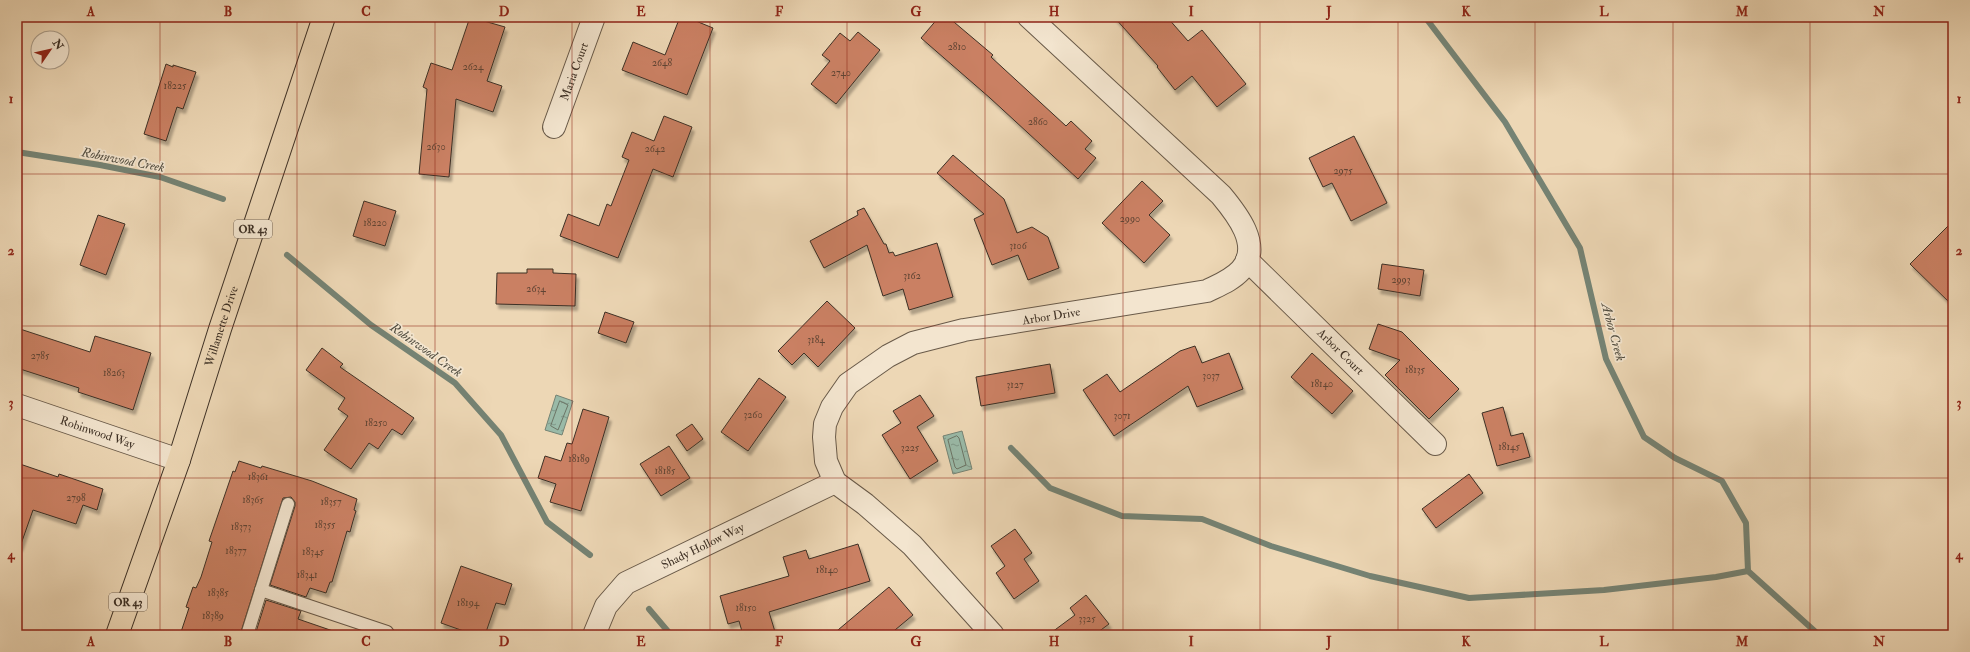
<svg xmlns="http://www.w3.org/2000/svg" width="1970" height="652" viewBox="0 0 1970 652" font-family="'IM FELL Double Pica',serif">
<style>
.water{fill:url(#water-ripples);stroke:#758374}
.lines{fill:none;stroke-linecap:round;stroke-linejoin:round}
.shore{stroke:#6c7566;stroke-width:1}
.stream{stroke:#758374;stroke-width:6}
.building{fill:#ca8063;stroke:#3d3025;filter:url(#shadow)}
.lane-casing{stroke:#695a49;stroke-width:14}
.street-casing{stroke:#695a49;stroke-width:24}
.primary-casing{stroke:#3d3025;stroke-width:24}
.lane{stroke:#f3e5cf;stroke-width:12}
.street{stroke:#f3e5cf;stroke-width:22}
.primary{stroke:#edd7b5;stroke-width:22}
.grid{fill:none;stroke:#8f2418;stroke-width:1;stroke-opacity:0.55}
.labels{text-anchor:middle;dominant-baseline:central;stroke-width:3.5;stroke-linejoin:round;paint-order:stroke}
.number-label{font-size:10px;fill:#604434}
.shield{fill:#f3e5cf;stroke:#746658;stroke-width:1}
.shield-label{font-size:11px;font-weight:bold;fill:#3d3025}
.street-label{font-size:12px;fill:#3d3025;stroke:#f3e5cf}
.water-label{font-size:13px;font-style:italic;fill:#504c3f;stroke:#f3e5cf}
.neatline{fill:none;stroke:#8f2418;stroke-width:1.5}
.grid-label{font-size:13px;text-anchor:middle;font-weight:bold;fill:#8f2418}
</style>
<defs>
<pattern id="water-ripples" width="26" height="14" patternUnits="userSpaceOnUse"><rect width="26" height="14" fill="#9abaa8"/><path d="M2 4q2-2 4 0t4 0M15 11q2-2 4 0t4 0" fill="none" stroke="#7f9889"/></pattern>
<filter id="shadow"><feDropShadow dx="2.5" dy="4.5" stdDeviation="1" flood-color="#0004"/></filter>
</defs>
<rect width="100%" height="100%" fill="#edd7b5"/>
<filter id="stains"><feTurbulence type="fractalNoise" baseFrequency=".005" numOctaves="4"/><feColorMatrix values="0 0 0 0 .2 0 0 0 0 .09 0 0 0 0 .02 0 0 0 .5 -.17"/></filter>
<radialGradient id="worn" r=".72"><stop offset=".6" stop-color="#630" stop-opacity="0"/><stop offset="1" stop-color="#630" stop-opacity=".3"/></radialGradient>
<!-- water -->
<g class="water">
<path d="M 556,395 L 573,401 L 562,435 L 545,430 Z"/>
<path d="M 962,431 L 972,469 L 953,474 L 943,436 Z"/>
</g>
<g class="lines">
<!-- shore -->
<g class="shore">
<path d="M 560,401 L 568,405 L 558,430 L 551,426 Z"/>
<path d="M 957,436 L 959,438 L 966,465 L 957,469 L 955,467 L 948,440 Z"/>
</g>
<!-- stream -->
<g class="stream">
<path d="M 1425,17 L 1505,122 L 1580,248 L 1606,359 L 1644,437 L 1675,458 L 1722,481 L 1746,523 L 1748,571 L 1819,635"/>
<path d="M 17,152 L 100,165 L 160,177 L 223,199"/>
<path d="M 287,255 L 371,325 L 455,383 L 501,435 L 547,522 L 590,555"/>
<path d="M 1011,448 L 1050,488 L 1122,516 L 1202,519 L 1271,546 L 1370,576 L 1469,598 L 1604,590 L 1716,577 L 1748,571"/>
<path d="M 649,609 L 671,635"/>
</g>
</g>
<!-- building -->
<g class="building">
<path d="M 470,17 L 505,27 L 487,81 L 502,86 L 493,112 L 456,99 L 449,177 L 419,174 L 427,89 L 423,87 L 431,63 L 452,70 Z"/>
<path d="M 680,17 L 686,17 L 713,28 L 687,95 L 622,70 L 633,42 L 665,55 Z"/>
<path d="M 939,17 L 948,17 L 993,55 L 991,57 L 1066,126 L 1071,121 L 1092,141 L 1085,149 L 1096,158 L 1078,179 L 990,98 L 921,38 Z"/>
<path d="M 1114,17 L 1167,17 L 1188,41 L 1202,30 L 1246,84 L 1217,107 L 1192,76 L 1175,90 L 1157,67 L 1158,66 Z"/>
<path d="M 858,32 L 880,50 L 836,104 L 811,84 L 830,61 L 822,55 L 840,33 L 850,41 Z"/>
<path d="M 166,64 L 173,67 L 173,65 L 196,72 L 183,109 L 177,107 L 166,141 L 144,134 Z"/>
<path d="M 664,116 L 692,127 L 673,177 L 653,169 L 618,258 L 560,236 L 568,214 L 599,226 L 607,204 L 611,206 L 629,160 L 622,157 L 632,132 L 654,141 Z"/>
<path d="M 1354,136 L 1387,203 L 1351,221 L 1332,183 L 1323,187 L 1309,158 Z"/>
<path d="M 953,155 L 1004,199 L 1017,233 L 1032,227 L 1048,237 L 1059,268 L 1028,280 L 1018,255 L 992,265 L 974,219 L 984,214 L 937,173 Z"/>
<path d="M 1142,181 L 1163,201 L 1149,215 L 1170,235 L 1144,263 L 1102,223 Z"/>
<path d="M 364,201 L 396,211 L 385,246 L 353,236 Z"/>
<path d="M 864,208 L 884,244 L 886,244 L 889,253 L 893,252 L 895,256 L 937,243 L 953,297 L 909,310 L 903,289 L 883,296 L 867,245 L 824,268 L 810,241 L 858,215 L 857,211 Z"/>
<path d="M 98,215 L 125,224 L 106,275 L 80,265 Z"/>
<path d="M 1953,221 L 1953,306 L 1910,264 Z"/>
<path d="M 1382,264 L 1424,270 L 1420,296 L 1378,289 Z"/>
<path d="M 527,269 L 553,269 L 553,273 L 576,274 L 575,306 L 496,304 L 497,273 L 527,273 Z"/>
<path d="M 827,301 L 855,328 L 818,367 L 804,353 L 792,365 L 778,351 Z"/>
<path d="M 605,312 L 634,322 L 626,343 L 598,333 Z"/>
<path d="M 1378,324 L 1402,332 L 1459,389 L 1429,419 L 1385,375 L 1400,360 L 1369,349 Z"/>
<path d="M 17,328 L 90,352 L 95,336 L 151,353 L 133,410 L 78,392 L 79,388 L 17,368 Z"/>
<path d="M 1195,346 L 1202,363 L 1229,353 L 1243,389 L 1197,407 L 1188,386 L 1114,436 L 1083,390 L 1107,374 L 1120,392 L 1180,351 Z"/>
<path d="M 322,348 L 343,364 L 340,367 L 414,418 L 402,435 L 392,429 L 378,449 L 369,443 L 351,469 L 324,450 L 348,416 L 338,409 L 345,398 L 306,370 Z"/>
<path d="M 1312,353 L 1353,391 L 1332,414 L 1291,377 Z"/>
<path d="M 1050,364 L 1055,393 L 981,406 L 976,377 Z"/>
<path d="M 759,378 L 786,397 L 748,451 L 721,432 Z"/>
<path d="M 920,395 L 934,416 L 917,427 L 938,461 L 910,479 L 882,435 L 901,423 L 893,411 Z"/>
<path d="M 1503,407 L 1511,436 L 1523,433 L 1530,457 L 1497,466 L 1482,413 Z"/>
<path d="M 583,409 L 609,417 L 581,511 L 550,502 L 556,484 L 538,478 L 545,456 L 561,461 L 567,443 L 572,444 Z"/>
<path d="M 692,424 L 703,439 L 687,451 L 676,435 Z"/>
<path d="M 669,446 L 690,478 L 661,496 L 640,464 Z"/>
<path d="M 239,461 L 261,468 L 262,466 L 312,481 L 357,499 L 354,510 L 356,511 L 353,521 L 350,532 L 347,531 L 332,582 L 330,582 L 326,593 L 310,588 L 306,597 L 270,585 L 295,506 L 295,502 L 291,497 L 283,498 L 240,635 L 180,635 L 189,608 L 186,607 L 193,587 L 196,588 L 201,577 L 212,542 L 209,541 L 233,471 L 235,472 Z"/>
<path d="M 17,463 L 58,477 L 59,474 L 103,489 L 97,510 L 83,505 L 76,524 L 33,510 L 20,547 L 17,546 Z"/>
<path d="M 1469,474 L 1483,493 L 1436,528 L 1422,509 Z"/>
<path d="M 1015,529 L 1032,553 L 1024,559 L 1039,581 L 1014,599 L 996,573 L 1005,566 L 991,546 Z"/>
<path d="M 858,544 L 870,581 L 769,612 L 776,635 L 743,635 L 739,621 L 728,624 L 720,596 L 789,576 L 783,557 L 806,550 L 809,559 Z"/>
<path d="M 461,566 L 512,584 L 505,605 L 496,603 L 485,635 L 475,635 L 441,623 Z"/>
<path d="M 889,587 L 913,615 L 889,635 L 832,635 Z"/>
<path d="M 1086,595 L 1109,624 L 1094,635 L 1048,635 L 1075,615 L 1070,608 Z"/>
<path d="M 266,600 L 301,611 L 298,619 L 336,632 L 336,635 L 255,635 Z"/>
</g>
<g class="lines">
<defs>
<g id="lane">
<path d="M 261,590 L 387,632 L 389,635"/>
<path d="M 247,635 L 288,504"/>
</g>
<g id="street">
<path id="s1" d="M 554,127 L 594,17"/>
<path id="s2" d="M 1247,260 L 1435,444"/>
<path id="s3" d="M 17,405 L 179,460"/>
<path id="s4" d="M 594,635 L 606,606 L 626,583 L 835,482"/>
<path id="s5" d="M 993,635 L 912,545 L 865,504 L 835,482 L 826,461 L 824,437 L 825,424 L 832,407 L 848,384 L 888,356 L 913,343 L 964,330 L 1207,291 C 1219,285 1232,280 1241,270 C 1263,246 1236,213 1221,195 L 1029,17"/>
</g>
<g id="primary">
<path id="s6" d="M 117,635 L 179,460 L 220,329 L 324,17"/>
</g>
</defs>
<!-- lane casing -->
<use href="#lane" class="lane-casing"/>
<!-- street casing -->
<use href="#street" class="street-casing"/>
<!-- primary casing -->
<use href="#primary" class="primary-casing"/>
<!-- lane -->
<use href="#lane" class="lane"/>
<!-- street -->
<use href="#street" class="street"/>
<!-- primary -->
<use href="#primary" class="primary"/>
</g>
<!-- grid -->
<path class="grid" d="M 160,17 L 160,635M 297,17 L 297,635M 435,17 L 435,635M 572,17 L 572,635M 710,17 L 710,635M 847,17 L 847,635M 985,17 L 985,635M 1123,17 L 1123,635M 1260,17 L 1260,635M 1398,17 L 1398,635M 1535,17 L 1535,635M 1673,17 L 1673,635M 1810,17 L 1810,635M 17,174 L 1953,174M 17,326 L 1953,326M 17,478 L 1953,478"/>
<g class="labels">
<!-- number labels -->
<g class="number-label">
<text x="957" y="47">2810</text>
<text x="662" y="63">2648</text>
<text x="473" y="67">2624</text>
<text x="841" y="73">2740</text>
<text x="175" y="86">18225</text>
<text x="1038" y="122">2860</text>
<text x="436" y="147">2630</text>
<text x="655" y="149">2642</text>
<text x="1343" y="171">2975</text>
<text x="1130" y="219">2990</text>
<text x="375" y="223">18220</text>
<text x="1018" y="246">3106</text>
<text x="912" y="276">3162</text>
<text x="1401" y="280">2993</text>
<text x="536" y="289">2634</text>
<text x="816" y="340">3184</text>
<text x="40" y="356">2785</text>
<text x="1415" y="370">18135</text>
<text x="114" y="373">18263</text>
<text x="1211" y="376">3037</text>
<text x="1322" y="384">18140</text>
<text x="1015" y="385">3127</text>
<text x="753" y="415">3260</text>
<text x="1122" y="416">3071</text>
<text x="376" y="423">18250</text>
<text x="1509" y="447">18145</text>
<text x="910" y="448">3225</text>
<text x="579" y="459">18189</text>
<text x="665" y="471">18185</text>
<text x="258" y="477">18361</text>
<text x="76" y="498">2798</text>
<text x="253" y="500">18365</text>
<text x="331" y="502">18357</text>
<text x="325" y="525">18355</text>
<text x="241" y="527">18373</text>
<text x="236" y="551">18377</text>
<text x="313" y="552">18345</text>
<text x="827" y="570">18140</text>
<text x="307" y="575">18341</text>
<text x="218" y="593">18385</text>
<text x="468" y="603">18194</text>
<text x="746" y="608">18150</text>
<text x="213" y="616">18389</text>
<text x="1087" y="619">3325</text>
</g>
<!-- shield labels -->
<g class="shield">
<rect x="234" y="220" width="38" height="18" rx="3"/>
<rect x="109" y="593" width="38" height="18" rx="3"/>
</g>
<g class="shield-label">
<text x="253" y="229">OR 43</text>
<text x="128" y="602">OR 43</text>
</g>
<!-- street labels -->
<g class="street-label">
<text stroke="none"><textPath href="#s1" startOffset="59">Maria Court</textPath></text>
<text stroke="none"><textPath href="#s5" startOffset="545">Arbor Drive</textPath></text>
<text stroke="none"><textPath href="#s6" startOffset="326">Willamette Drive</textPath></text>
<text stroke="none"><textPath href="#s2" startOffset="131">Arbor Court</textPath></text>
<text stroke="none"><textPath href="#s3" startOffset="85">Robinwood Way</textPath></text>
<text stroke="none"><textPath href="#s4" startOffset="147">Shady Hollow Way</textPath></text>
</g>
<!-- water labels -->
<g class="water-label">
<text transform="translate(123 160) rotate(11)">Robinwood Creek</text>
<text transform="translate(1613 332) rotate(75)">Arbor Creek</text>
<text transform="translate(426 350) rotate(35)">Robinwood Creek</text>
</g>
</g>
<!-- margin -->
<rect width="1970" height="652" fill="none" stroke="#edd7b5" stroke-width="44"/>
<!-- north arrow -->
<g transform="translate(50 50) rotate(56)"><circle r="19" fill="#f3e5cf" stroke="#aa9d8b"/>
<path d="M0-3L7 15L0 10L-7 15Z" fill="#8f2418"/>
<text y="-6" font-size="11" font-weight="bold" text-anchor="middle" fill="#3d3025">N</text>
</g>
<rect x="22" y="22" width="1926" height="608" class="neatline"/>
<g class="grid-label">
<text x="91" y="16">A</text>
<text x="228" y="16">B</text>
<text x="366" y="16">C</text>
<text x="504" y="16">D</text>
<text x="641" y="16">E</text>
<text x="779" y="16">F</text>
<text x="916" y="16">G</text>
<text x="1054" y="16">H</text>
<text x="1191" y="16">I</text>
<text x="1329" y="16">J</text>
<text x="1466" y="16">K</text>
<text x="1604" y="16">L</text>
<text x="1742" y="16">M</text>
<text x="1879" y="16">N</text>
<text x="11" y="103">1</text>
<text x="1959" y="103">1</text>
<text x="11" y="255">2</text>
<text x="1959" y="255">2</text>
<text x="11" y="407">3</text>
<text x="1959" y="407">3</text>
<text x="11" y="559">4</text>
<text x="1959" y="559">4</text>
<text x="91" y="646">A</text>
<text x="228" y="646">B</text>
<text x="366" y="646">C</text>
<text x="504" y="646">D</text>
<text x="641" y="646">E</text>
<text x="779" y="646">F</text>
<text x="916" y="646">G</text>
<text x="1054" y="646">H</text>
<text x="1191" y="646">I</text>
<text x="1329" y="646">J</text>
<text x="1466" y="646">K</text>
<text x="1604" y="646">L</text>
<text x="1742" y="646">M</text>
<text x="1879" y="646">N</text>
</g>
<rect width="100%" height="100%" filter="url(#stains)"/>
<rect width="100%" height="100%" fill="url(#worn)"/>
</svg>
